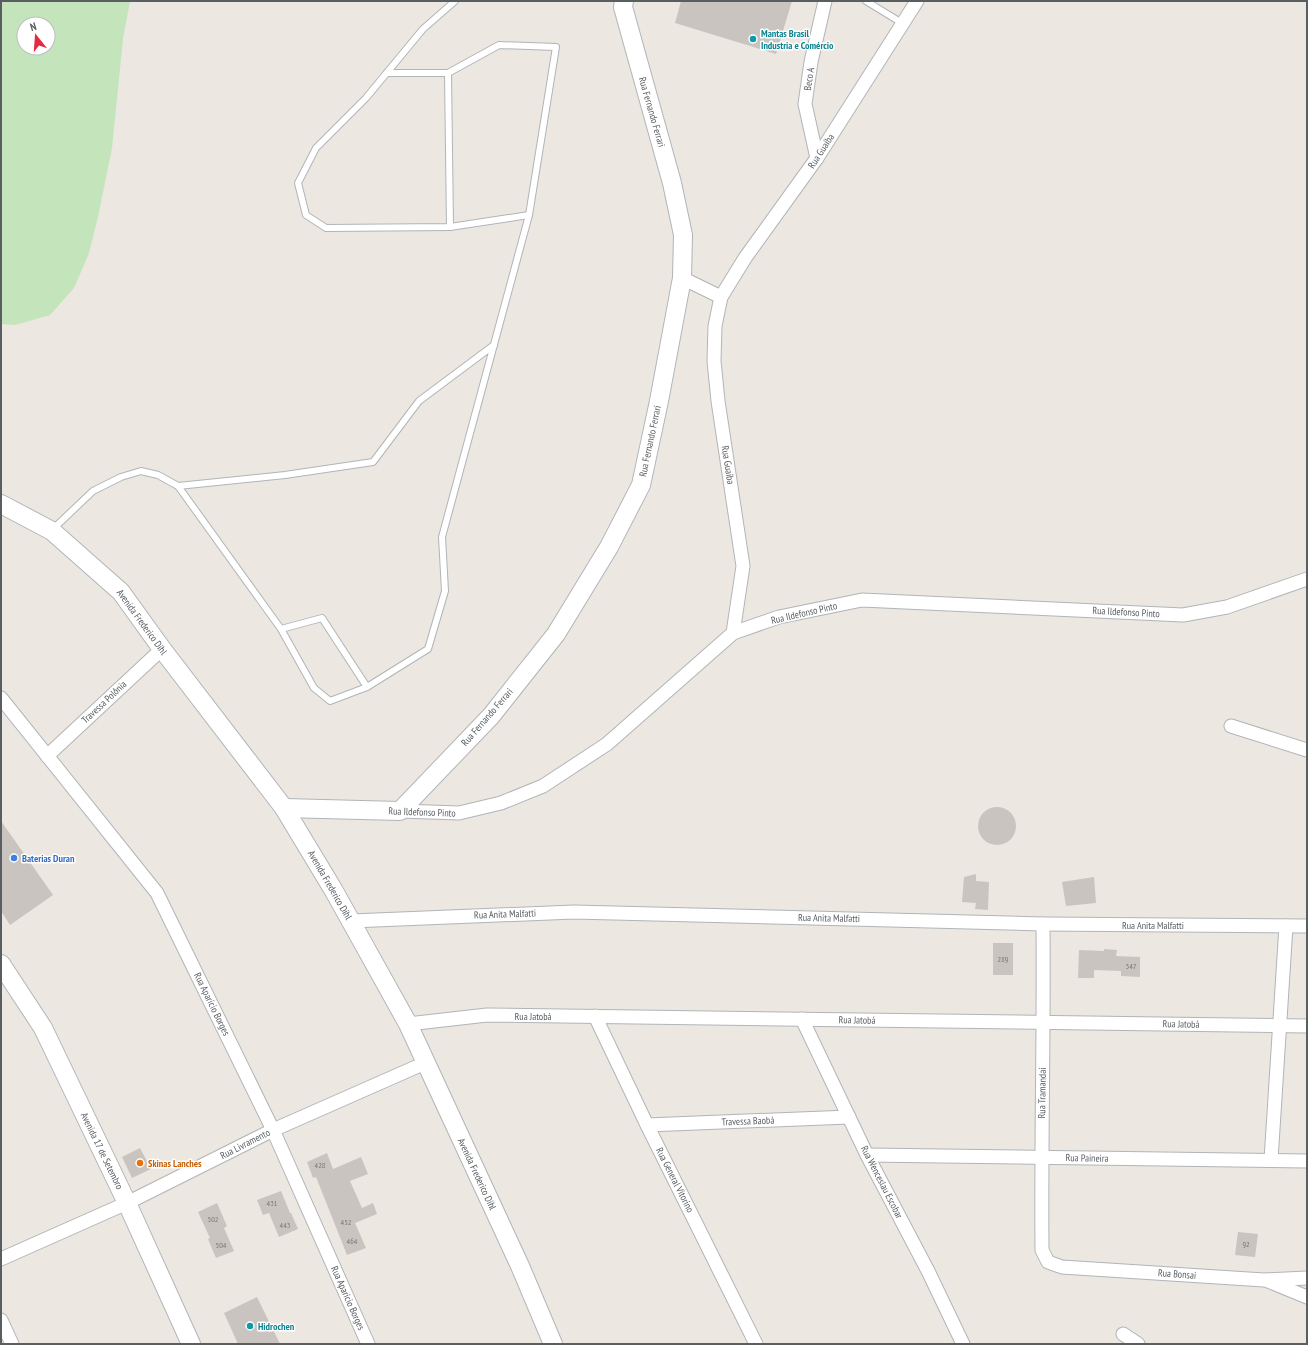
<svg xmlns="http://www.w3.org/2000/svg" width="1308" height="1345" viewBox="0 0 1308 1345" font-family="'PT Sans Narrow',sans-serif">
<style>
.green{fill:#c4e4bc;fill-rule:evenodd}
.building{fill:#c9c4bf}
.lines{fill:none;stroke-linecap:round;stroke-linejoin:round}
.service-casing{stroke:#b1b5b8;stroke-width:8}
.minor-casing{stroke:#b1b5b8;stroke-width:15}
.secondary-casing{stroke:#b0b5b8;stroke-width:20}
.service{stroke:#fff;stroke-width:6}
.minor{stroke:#fff;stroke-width:13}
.secondary{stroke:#fff;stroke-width:18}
.culture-dot{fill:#0f9aa8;stroke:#fff;stroke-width:1.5}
.shop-dot{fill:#3f7fe0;stroke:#fff;stroke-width:1.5}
.food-dot{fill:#e8710a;stroke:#fff;stroke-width:1.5}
.labels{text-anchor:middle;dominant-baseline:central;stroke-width:3;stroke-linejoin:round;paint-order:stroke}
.number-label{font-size:8px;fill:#757878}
.culture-label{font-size:10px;font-weight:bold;fill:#0d838f;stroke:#fff;text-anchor:start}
.street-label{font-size:10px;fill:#595e61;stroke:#fff}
.shop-label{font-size:10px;font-weight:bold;fill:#366cbe;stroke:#fff;text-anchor:start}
.food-label{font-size:10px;font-weight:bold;fill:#c56008;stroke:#fff;text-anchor:start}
</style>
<rect width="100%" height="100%" fill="#ece7e0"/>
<!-- green -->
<path class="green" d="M 1,1 L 130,1 L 123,39 L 112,148 L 98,217 L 89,253 L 74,288 L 50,315 L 15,325 L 1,324 ZM 24,24 L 48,24 L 48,48 L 24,48 Z"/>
<!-- building -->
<g class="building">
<path d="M 681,1 L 792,1 L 776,54 L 675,23 Z"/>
<circle cx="997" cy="826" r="19"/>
<path d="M 1,821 L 53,895 L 10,925 L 1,911 Z"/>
<path d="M 976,874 L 976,881 L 989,882 L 988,910 L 975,909 L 976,903 L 962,902 L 964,877 Z"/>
<path d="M 1094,877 L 1096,903 L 1066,906 L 1062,882 Z"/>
<rect x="993" y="943" width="20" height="32"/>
<path d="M 1104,949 L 1117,950 L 1116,956 L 1140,957 L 1140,977 L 1121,976 L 1121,971 L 1094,970 L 1094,978 L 1078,978 L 1079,950 L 1104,951 Z"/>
<path d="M 140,1148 L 151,1169 L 132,1178 L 122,1157 Z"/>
<path d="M 327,1153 L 333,1169 L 361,1157 L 368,1174 L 350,1181 L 362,1208 L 373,1203 L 377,1214 L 355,1223 L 366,1248 L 347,1255 L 316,1177 L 313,1178 L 307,1162 Z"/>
<path d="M 281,1191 L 290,1213 L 291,1213 L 298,1229 L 279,1237 L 269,1213 L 263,1215 L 257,1200 Z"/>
<path d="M 217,1203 L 227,1226 L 224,1228 L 234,1251 L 216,1258 L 208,1239 L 210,1238 L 198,1212 Z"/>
<path d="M 1238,1232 L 1258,1234 L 1255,1257 L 1235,1255 Z"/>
<path d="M 257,1297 L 280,1344 L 238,1344 L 224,1313 Z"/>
</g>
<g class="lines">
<defs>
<g id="service">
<path d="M 455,1 L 423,29 L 366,98 L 316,148 L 298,183 L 306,215 L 326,228 L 450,227 L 529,215"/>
<path d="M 866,1 L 902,23"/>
<path d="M 387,73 L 448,73 L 450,227"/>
<path d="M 178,486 L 285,475 L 373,462 L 419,401 L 494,345"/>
<path d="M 53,529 L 93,491 L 121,477 L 141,471 L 158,475 L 178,486 L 281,629 L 314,688 L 330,701 L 367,687 L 428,649 L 445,591 L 442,537 L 529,215 L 556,47 L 499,45 L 448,73"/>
<path d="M 281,629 L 322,618 L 367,687"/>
</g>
<g id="minor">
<path d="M 817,158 L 805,104 L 811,62 L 825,1"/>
<path d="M 682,278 L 721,297"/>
<path d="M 733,633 L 743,566 L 718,401 L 714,361 L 715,326 L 721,297 L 745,258 L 817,158 L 917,1"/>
<path d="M 1,698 L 157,893 L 273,1130 L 368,1344"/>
<path d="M 1231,726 L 1307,750"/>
<path d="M 47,756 L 162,649"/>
<path d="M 400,811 L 459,813 L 501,803 L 543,786 L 607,744 L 733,633 L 779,617 L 862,600 L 1183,615 L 1227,607 L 1307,579"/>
<path d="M 351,921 L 574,912 L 1043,924 L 1307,926"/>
<path d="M 1043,924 C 1044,1033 1041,1141 1042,1250 L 1048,1262 L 1062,1267 L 1264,1280 L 1307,1278"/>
<path d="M 595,1016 L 647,1125 L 756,1344"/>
<path d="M 802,1019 L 867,1155 L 928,1271 L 963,1344"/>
<path d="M 408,1024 L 487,1015 L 1307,1026"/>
<path d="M 647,1125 L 849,1117"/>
<path d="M 867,1155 L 1307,1161"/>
<path d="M 1271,1160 L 1286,926"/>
<path d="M 1,1259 L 127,1203 L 273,1130 L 425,1063"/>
<path d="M 1268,1281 L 1307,1297"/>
<path d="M 1,1320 L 12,1344"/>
<path d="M 1123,1334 L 1138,1344"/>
</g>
<g id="secondary">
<path d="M 1,504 L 52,531 L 121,592 L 162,649 L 284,808 L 334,891 L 408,1024 L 520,1266 L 553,1344"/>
<path d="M 284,808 L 400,811 L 491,716 L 556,634 L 609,547 L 641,485 L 659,401 L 682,278 L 683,235 L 672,183 L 623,7 L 624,1"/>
<path d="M 1,964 L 43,1028 L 127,1203 L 191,1344"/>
</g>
</defs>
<!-- service casing -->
<use href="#service" class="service-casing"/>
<!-- minor casing -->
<use href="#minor" class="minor-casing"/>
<!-- secondary casing -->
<use href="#secondary" class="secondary-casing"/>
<!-- service -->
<use href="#service" class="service"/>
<!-- minor -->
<use href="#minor" class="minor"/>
<!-- secondary -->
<use href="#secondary" class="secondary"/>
</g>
<!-- markers -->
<g class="culture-dot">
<circle cx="753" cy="39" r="4"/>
<circle cx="250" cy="1326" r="4"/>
</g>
<circle class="shop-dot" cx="14" cy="858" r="4"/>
<circle class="food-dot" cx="140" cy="1163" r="4"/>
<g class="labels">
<!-- number labels -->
<g class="number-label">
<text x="1003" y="959">289</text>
<text x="1131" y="966">347</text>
<text x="320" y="1165">428</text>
<text x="272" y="1203">431</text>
<text x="213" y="1219">502</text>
<text x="346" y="1222">452</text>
<text x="285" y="1225">443</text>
<text x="352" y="1241">464</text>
<text x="1246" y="1244">92</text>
<text x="221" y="1245">504</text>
</g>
<!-- culture labels -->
<g class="culture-label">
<text x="761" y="33">Mantas Brasil<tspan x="761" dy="12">Industria e Comércio</tspan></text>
<text x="258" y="1326">Hidrochen</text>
</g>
<!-- street labels -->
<g class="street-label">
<text transform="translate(809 79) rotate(-82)">Beco A</text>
<text transform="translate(652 112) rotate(74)">Rua Fernando Ferrari</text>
<text transform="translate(821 151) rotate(-57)">Rua Guaíba</text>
<text transform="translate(650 441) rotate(-78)">Rua Fernando Ferrari</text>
<text transform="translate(728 465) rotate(81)">Rua Guaíba</text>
<text transform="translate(1126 612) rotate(3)">Rua Ildefonso Pinto</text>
<text transform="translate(804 613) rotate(-13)">Rua Ildefonso Pinto</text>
<text transform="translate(142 622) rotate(54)">Avenida Frederico Dihl</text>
<text transform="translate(104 702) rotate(-43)">Travessa Polônia</text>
<text transform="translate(487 717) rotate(-49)">Rua Fernando Ferrari</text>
<text transform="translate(422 812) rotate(2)">Rua Ildefonso Pinto</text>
<text transform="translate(330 885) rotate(60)">Avenida Frederico Dihl</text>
<text transform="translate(505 914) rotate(-2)">Rua Anita Malfatti</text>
<text transform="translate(829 918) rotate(1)">Rua Anita Malfatti</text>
<text x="1153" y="925">Rua Anita Malfatti</text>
<text transform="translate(212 1004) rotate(64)">Rua Aparício Borges</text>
<text x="533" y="1016">Rua Jatobá</text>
<text transform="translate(857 1020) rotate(1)">Rua Jatobá</text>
<text transform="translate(1181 1024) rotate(1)">Rua Jatobá</text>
<text transform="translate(1042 1093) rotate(-89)">Rua Tramandaí</text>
<text transform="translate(748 1121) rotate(-2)">Travessa Baobá</text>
<text transform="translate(245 1144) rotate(-27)">Rua Livramento</text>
<text transform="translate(102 1151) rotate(64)">Avenida 17 de Setembro</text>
<text transform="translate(1087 1158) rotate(1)">Rua Paineira</text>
<text transform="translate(477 1174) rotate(65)">Avenida Frederico Dihl</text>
<text transform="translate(675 1180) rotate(63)">Rua General Vitorino</text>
<text transform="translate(882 1182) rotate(63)">Rua Wenceslau Escobar</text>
<text transform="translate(1177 1274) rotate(4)">Rua Bonsai</text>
<text transform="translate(348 1298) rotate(66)">Rua Aparício Borges</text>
</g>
<!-- shop labels -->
<g class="shop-label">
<text x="22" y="858">Baterias Duran</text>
</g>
<!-- food labels -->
<g class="food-label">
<text x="148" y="1163">Skinas Lanches</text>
</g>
</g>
<!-- border -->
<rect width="1308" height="1345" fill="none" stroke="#595e61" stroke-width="4"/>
<!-- north arrow -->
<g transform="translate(36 36) rotate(343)"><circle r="19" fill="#ffffff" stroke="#bdbfc0"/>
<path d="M0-3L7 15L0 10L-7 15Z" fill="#e72a43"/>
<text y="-6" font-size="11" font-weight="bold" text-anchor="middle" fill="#595e61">N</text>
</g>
</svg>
